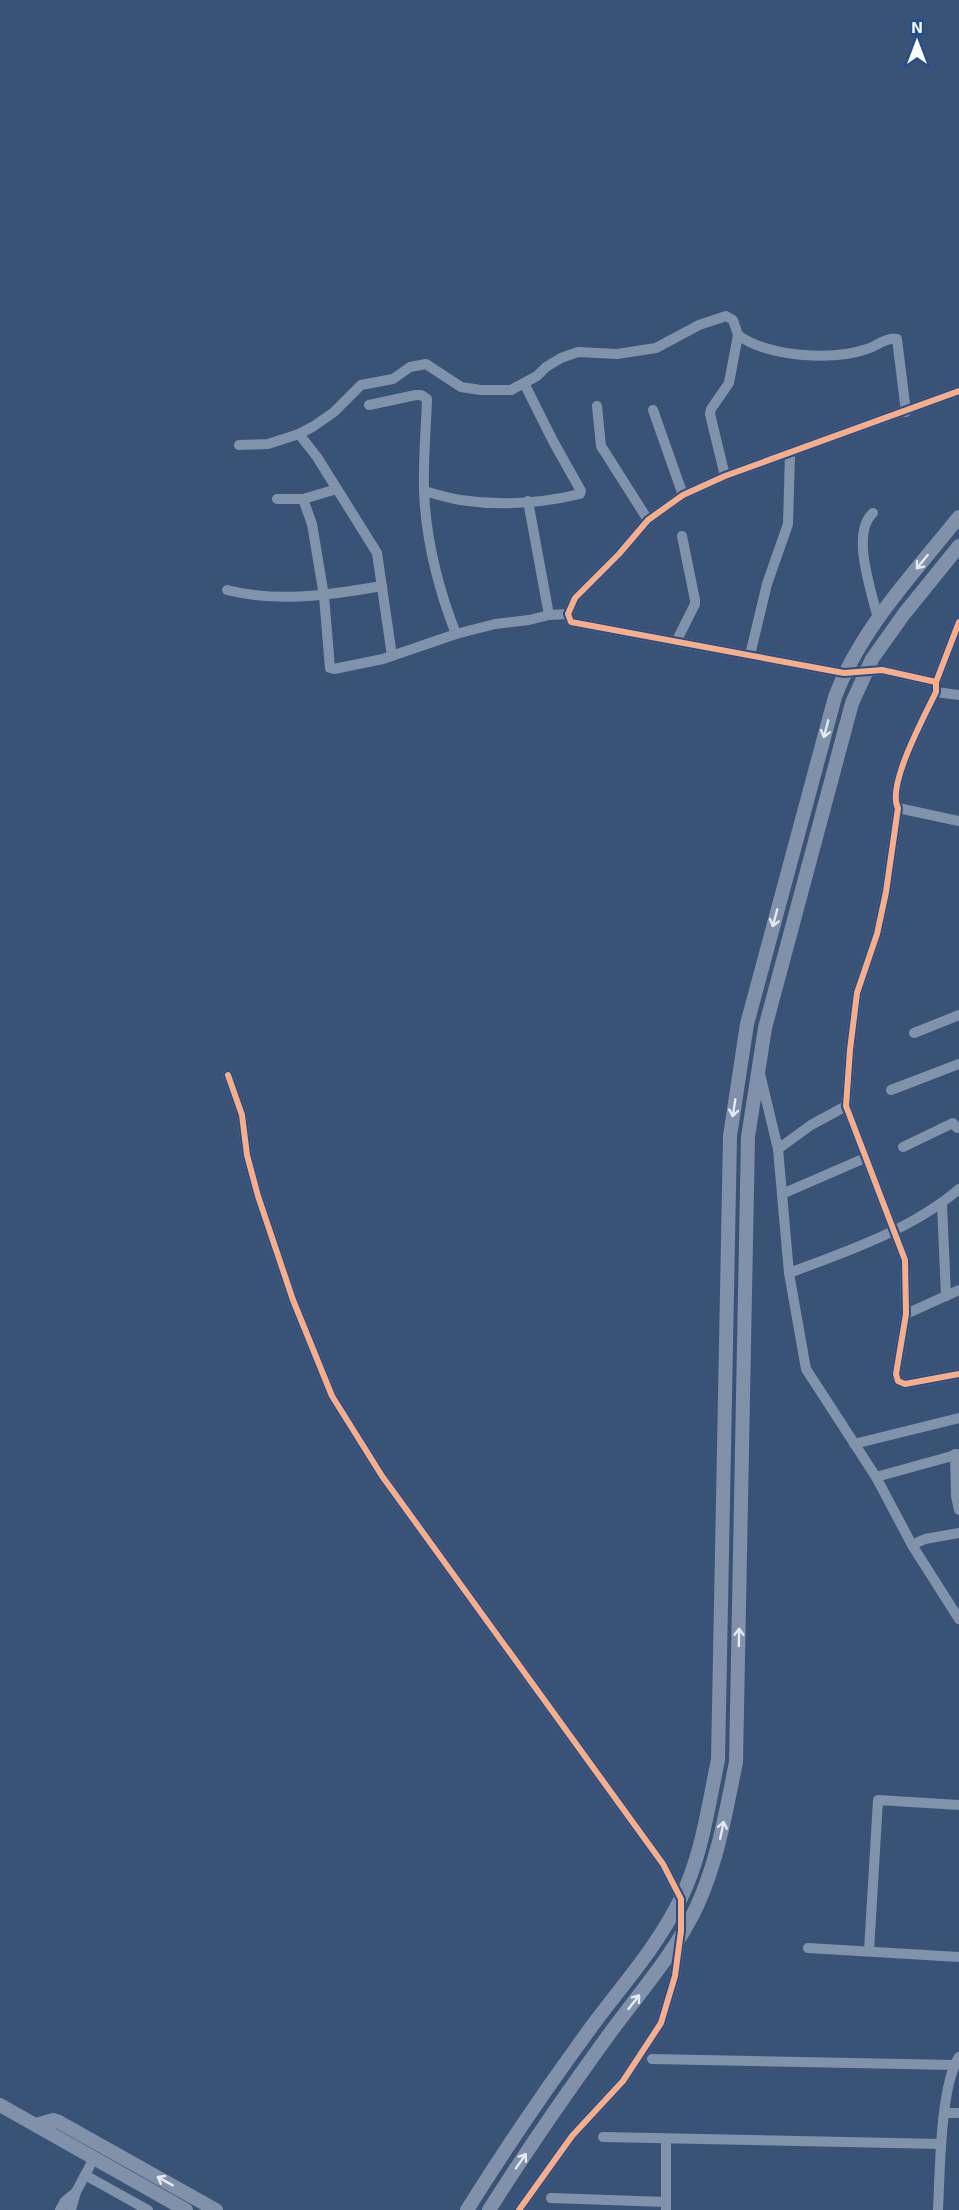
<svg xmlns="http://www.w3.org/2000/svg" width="959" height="2210" viewBox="0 0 959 2210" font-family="'Exo 2',sans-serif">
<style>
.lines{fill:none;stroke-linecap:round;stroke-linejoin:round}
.minor{stroke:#8193aa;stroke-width:10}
.major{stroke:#8091a9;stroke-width:14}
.cycleway-casing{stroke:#1f4f91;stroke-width:10}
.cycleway{stroke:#ffac80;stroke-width:6}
.oneway{stroke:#e6e9ee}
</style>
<rect width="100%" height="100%" fill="#395377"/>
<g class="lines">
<!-- minor -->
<g class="minor">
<path d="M 738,335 C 768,357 832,361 867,349 C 877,346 886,337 897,339 L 906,412"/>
<path d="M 369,405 L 416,395 L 421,395 L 427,399 C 426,429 423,461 424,491 C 426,540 438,588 456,634"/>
<path d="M 597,406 L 601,446 L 648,520"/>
<path d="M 653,410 L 683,495"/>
<path d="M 299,434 L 317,457 L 377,553 L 392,656"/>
<path d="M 239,445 L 268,444 L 299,434 L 314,426 L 334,412 L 361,385 L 393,379 L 410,367 L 426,364 L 461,387 L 481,390 L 511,390 L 537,376 L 546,367 L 561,358 L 578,352 L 617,354 L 656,348 L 699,325 L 726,316 L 733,320 L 738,335 L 729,383 L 711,409 L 710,414 L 725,476"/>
<path d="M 424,491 C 436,494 448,498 460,500 C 499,506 542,503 580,494 L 581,491 L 553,441 L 524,383"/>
<path d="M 277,499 L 303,499 L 337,489"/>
<path d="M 303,499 L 312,524 L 324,596 L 330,668 L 334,669 L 383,659 L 456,634 L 495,624 L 529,620 L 549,615 L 568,614"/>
<path d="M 528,501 L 549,615"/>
<path d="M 873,513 C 850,533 872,592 878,619"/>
<path d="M 227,590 C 278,603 330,595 382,586"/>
<path d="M 959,622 L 936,682 L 936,692 C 925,715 886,786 898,808 L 886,892 L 877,934 L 857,993 L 850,1050 L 846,1106 L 905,1260 L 906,1314 L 896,1374 L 898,1381 L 905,1384 L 959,1374"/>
<path d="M 677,640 L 695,604 L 695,600 L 682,536"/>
<path d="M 750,655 L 767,584 L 788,524 L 790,454"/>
<path d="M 936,682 L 882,670 L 844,673 L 571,622 L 568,614 L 575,598 L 619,554 L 648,520 L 683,495 L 725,476 L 959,391"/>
<path d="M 936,692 L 959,695"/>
<path d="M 898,808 L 959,821"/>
<path d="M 914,1033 L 959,1015"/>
<path d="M 760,1074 L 778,1149 L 789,1273 L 806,1369 L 876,1477 L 912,1545 L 959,1619"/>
<path d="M 228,1075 L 242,1115 L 247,1155 L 258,1196 L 293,1300 L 332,1396 L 382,1476 L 663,1864 L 681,1899 L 681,1931 L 675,1976 L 661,2023 L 623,2081 L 572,2136 L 519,2210"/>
<path d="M 891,1090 L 959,1064"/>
<path d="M 903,1147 L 953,1123 L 957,1128"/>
<path d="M 778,1149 L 811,1125 L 846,1106"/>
<path d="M 782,1194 L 865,1158"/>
<path d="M 942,1204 L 946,1296"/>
<path d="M 789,1273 C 846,1252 913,1229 959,1189"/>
<path d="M 906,1314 L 959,1290"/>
<path d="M 854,1444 L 959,1418"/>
<path d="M 955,1454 L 956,1496 L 959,1510"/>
<path d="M 876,1477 L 959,1454"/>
<path d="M 912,1545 L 925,1539 L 959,1533"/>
<path d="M 808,1948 L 959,1957"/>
<path d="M 869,1951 L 878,1800 L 959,1805"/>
<path d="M 652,2059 L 954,2065"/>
<path d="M 944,2113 L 959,2113"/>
<path d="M 603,2137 L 941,2144"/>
<path d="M 666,2139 L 666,2210"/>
<path d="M 85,2175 L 148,2210"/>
<path d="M 551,2198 L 666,2202"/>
<path d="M 60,2210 L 65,2201 L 76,2192"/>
<path d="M 71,2210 L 76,2192 L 94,2158"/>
<path d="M 938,2210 C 940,2173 940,2086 959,2057"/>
</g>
<!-- major -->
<g class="major">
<path d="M 0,2105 L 186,2210"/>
<path d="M 36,2125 L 53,2120 L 59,2122 L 216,2210"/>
<path d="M 467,2210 C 507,2146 550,2083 595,2022 C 625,1982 658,1945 680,1900 C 702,1856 708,1807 718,1760 L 730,1136 L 747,1024 L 835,697 C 861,628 914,573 959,517"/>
<path d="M 489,2210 C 527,2150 568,2091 610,2033 C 640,1992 675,1953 697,1906 C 718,1860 726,1811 736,1762 L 748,1137 L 765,1028 L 852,703 L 872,659 L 904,614 L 959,546"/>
</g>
<defs>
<g id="cycleway">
<path d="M 959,622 L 936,682 L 936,692 C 925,715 886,786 898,808 L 886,892 L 877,934 L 857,993 L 850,1050 L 846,1106 L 905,1260 L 906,1314 L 896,1374 L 898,1381 L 905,1384 L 959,1374"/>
<path d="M 936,682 L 882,670 L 844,673 L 571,622 L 568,614 L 575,598 L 619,554 L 648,520 L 683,495 L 725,476 L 959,391"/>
<path d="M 228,1075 L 242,1115 L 247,1155 L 258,1196 L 293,1300 L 332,1396 L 382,1476 L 663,1864 L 681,1899 L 681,1931 L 675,1976 L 661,2023 L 623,2081 L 572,2136 L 519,2210"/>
</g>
</defs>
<!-- cycleway casing -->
<use href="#cycleway" class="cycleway-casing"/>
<!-- cycleway -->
<use href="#cycleway" class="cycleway"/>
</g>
<!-- one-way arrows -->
<defs><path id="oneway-shaft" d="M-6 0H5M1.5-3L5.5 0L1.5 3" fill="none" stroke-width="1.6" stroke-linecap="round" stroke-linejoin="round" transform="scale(1.5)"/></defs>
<g class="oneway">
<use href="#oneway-shaft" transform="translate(922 562) rotate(129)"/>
<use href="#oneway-shaft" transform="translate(826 729) rotate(105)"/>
<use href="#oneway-shaft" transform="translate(775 918) rotate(105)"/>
<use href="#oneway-shaft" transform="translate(734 1108) rotate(99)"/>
<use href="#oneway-shaft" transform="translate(739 1637) rotate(-89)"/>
<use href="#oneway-shaft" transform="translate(722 1830) rotate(-78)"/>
<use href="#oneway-shaft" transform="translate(634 2002) rotate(-52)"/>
<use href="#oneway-shaft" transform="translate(521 2161) rotate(-55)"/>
<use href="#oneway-shaft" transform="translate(165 2181) rotate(-151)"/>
</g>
<!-- north arrow -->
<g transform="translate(917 42)" stroke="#1f4f91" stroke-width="4.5" paint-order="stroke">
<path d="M0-4.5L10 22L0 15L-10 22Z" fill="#ffffff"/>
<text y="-9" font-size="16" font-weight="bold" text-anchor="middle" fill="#ffffff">N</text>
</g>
</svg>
